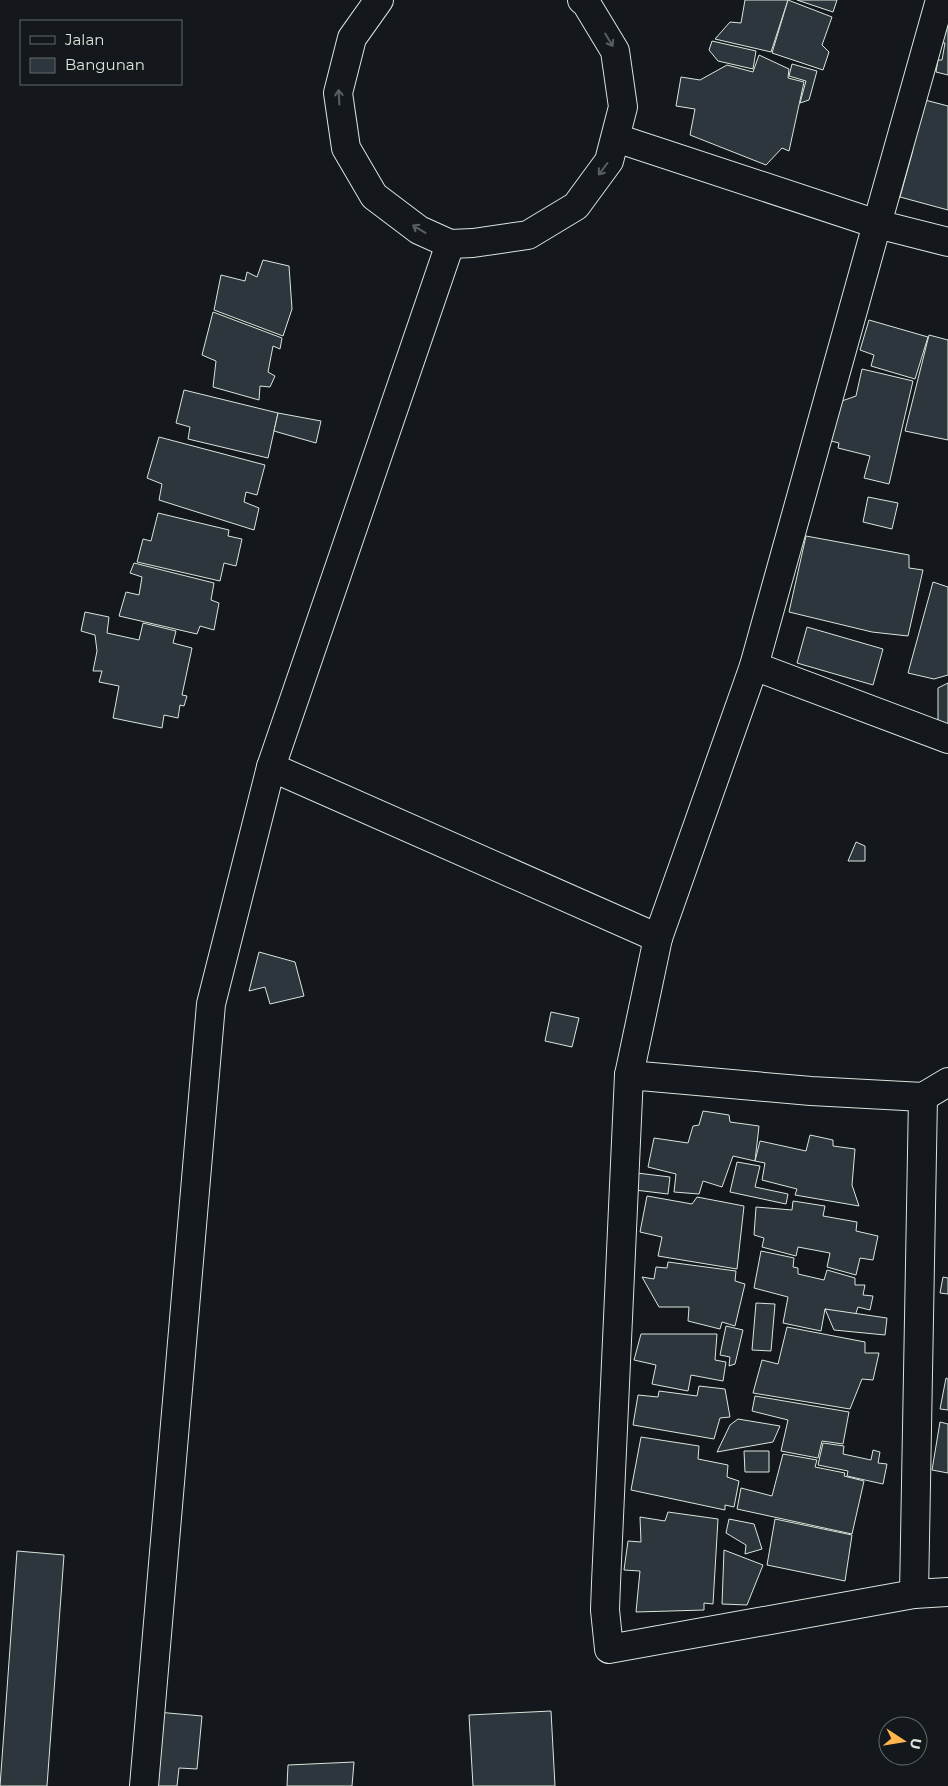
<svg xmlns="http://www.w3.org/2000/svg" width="948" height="1786" viewBox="0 0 948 1786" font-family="Montserrat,sans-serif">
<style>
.building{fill:#2c363c;stroke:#d8e6dc}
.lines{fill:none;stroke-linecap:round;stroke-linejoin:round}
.street-casing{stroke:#d8e6dc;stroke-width:30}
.street{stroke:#14181c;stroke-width:28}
.oneway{stroke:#59605f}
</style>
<rect width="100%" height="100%" fill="#14181c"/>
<!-- building -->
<g class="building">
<path d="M 745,0 L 788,0 L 771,52 L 715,39 L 730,22 L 741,23 Z"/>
<path d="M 788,0 L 832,17 L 822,45 L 829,52 L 823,70 L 772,53 Z"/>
<path d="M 797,0 L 837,0 L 833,12 Z"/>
<path d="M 948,21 L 948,75 L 936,72 L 938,60 L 942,60 L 945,43 L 938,43 Z"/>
<path d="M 712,41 L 756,51 L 753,69 L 718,61 L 709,50 Z"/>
<path d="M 759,55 L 789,69 L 788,78 L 804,82 L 789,151 L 782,148 L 766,165 L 690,135 L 695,109 L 676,106 L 681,77 L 700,80 L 727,65 L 753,72 Z"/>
<path d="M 792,64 L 817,71 L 809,100 L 800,103 L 806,81 L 789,76 Z"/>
<path d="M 925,100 L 948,106 L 948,210 L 900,197 L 913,150 L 899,146 Z"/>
<path d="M 263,260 L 289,266 L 292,309 L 283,336 L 214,310 L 221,275 L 245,281 L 247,272 L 257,277 Z"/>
<path d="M 213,312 L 282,338 L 280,349 L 273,346 L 268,372 L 275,376 L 270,387 L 260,386 L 259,400 L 213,387 L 216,361 L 202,355 Z"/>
<path d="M 869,320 L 928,337 L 915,379 L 871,366 L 874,355 L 860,350 Z"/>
<path d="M 929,335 L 948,340 L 948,440 L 905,431 Z"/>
<path d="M 862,369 L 913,381 L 889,484 L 864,478 L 870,456 L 838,448 L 839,443 L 831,441 L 839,402 L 856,396 Z"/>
<path d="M 184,390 L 278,413 L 268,458 L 188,439 L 190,427 L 176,423 Z"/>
<path d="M 278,413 L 321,421 L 316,443 L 274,431 Z"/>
<path d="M 159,437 L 265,465 L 257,495 L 246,492 L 244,502 L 259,508 L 254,530 L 159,500 L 162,484 L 147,478 Z"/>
<path d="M 868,497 L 898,503 L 892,529 L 863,522 Z"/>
<path d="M 158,513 L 229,530 L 228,536 L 242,539 L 236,566 L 224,563 L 220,581 L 137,562 L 143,539 L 151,541 Z"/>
<path d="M 806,536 L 909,555 L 909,568 L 923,570 L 908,636 L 872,632 L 789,612 Z"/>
<path d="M 134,563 L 214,583 L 211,600 L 219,603 L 214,630 L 200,626 L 197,634 L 119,616 L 126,592 L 139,595 L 142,577 L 130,573 Z"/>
<path d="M 933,582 L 948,587 L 948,675 L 934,679 L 908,673 Z"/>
<path d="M 85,612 L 109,617 L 107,633 L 139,640 L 143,623 L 176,631 L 173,643 L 192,648 L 182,695 L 187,696 L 184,706 L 180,705 L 178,718 L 164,715 L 162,728 L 113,718 L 119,686 L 99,682 L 102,671 L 93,671 L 97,651 L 95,635 L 81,631 Z"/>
<path d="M 807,627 L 883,649 L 873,685 L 797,663 Z"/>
<path d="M 948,683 L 948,727 L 938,725 L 938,688 Z"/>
<path d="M 856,842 L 865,846 L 865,861 L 848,861 Z"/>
<path d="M 259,952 L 295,962 L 304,996 L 270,1004 L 265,987 L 249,991 Z"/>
<path d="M 551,1012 L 579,1018 L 572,1047 L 545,1041 Z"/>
<path d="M 703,1111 L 729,1115 L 730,1122 L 759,1126 L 755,1161 L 733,1156 L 722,1187 L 703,1181 L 699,1194 L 674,1192 L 676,1174 L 648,1167 L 654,1138 L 688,1143 L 693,1126 L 699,1125 Z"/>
<path d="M 810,1135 L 833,1140 L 833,1146 L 855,1149 L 852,1185 L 859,1206 L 795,1195 L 797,1189 L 762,1180 L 765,1163 L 755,1161 L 760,1141 L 806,1151 Z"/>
<path d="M 737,1162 L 760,1166 L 755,1187 L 788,1194 L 786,1204 L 730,1192 Z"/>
<path d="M 637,1173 L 670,1177 L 668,1194 L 635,1190 Z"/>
<path d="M 647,1196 L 692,1204 L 697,1197 L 744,1206 L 737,1269 L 658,1256 L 662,1237 L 640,1232 Z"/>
<path d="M 793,1201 L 825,1206 L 823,1216 L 857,1222 L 856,1231 L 878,1236 L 873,1260 L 860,1258 L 856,1275 L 827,1267 L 830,1253 L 798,1247 L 796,1256 L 762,1247 L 764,1238 L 754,1235 L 756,1207 L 792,1210 Z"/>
<path d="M 761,1251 L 794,1258 L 793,1267 L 798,1268 L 798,1274 L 824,1280 L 827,1270 L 855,1278 L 855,1285 L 865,1285 L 863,1295 L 873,1296 L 870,1310 L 858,1307 L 855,1316 L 825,1309 L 821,1331 L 783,1323 L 788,1297 L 754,1288 Z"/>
<path d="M 668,1262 L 736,1271 L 735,1281 L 745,1284 L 735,1326 L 722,1322 L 720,1329 L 688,1321 L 689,1307 L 659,1307 L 642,1277 L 654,1279 L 656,1267 L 667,1268 Z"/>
<path d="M 943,1277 L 948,1278 L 948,1294 L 940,1293 Z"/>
<path d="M 756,1303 L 775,1304 L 771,1351 L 752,1350 Z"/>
<path d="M 825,1309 L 887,1318 L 885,1335 L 834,1330 Z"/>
<path d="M 726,1326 L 743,1330 L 735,1364 L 729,1366 L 730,1357 L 720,1355 Z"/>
<path d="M 787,1327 L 865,1342 L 865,1353 L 879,1353 L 873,1380 L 862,1379 L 850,1409 L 753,1393 L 762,1360 L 778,1364 Z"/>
<path d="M 641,1334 L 717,1334 L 715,1360 L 726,1362 L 723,1381 L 691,1375 L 688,1391 L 652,1384 L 656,1365 L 634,1360 Z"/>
<path d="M 946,1378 L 948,1379 L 948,1410 L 940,1409 Z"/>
<path d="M 699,1386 L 725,1389 L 730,1417 L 720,1418 L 714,1439 L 633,1425 L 638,1395 L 658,1397 L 659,1391 L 697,1396 Z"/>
<path d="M 755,1396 L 849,1412 L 843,1444 L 822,1441 L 818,1458 L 781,1451 L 788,1420 L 752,1411 Z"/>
<path d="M 738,1419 L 780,1426 L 773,1442 L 717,1452 L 730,1425 Z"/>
<path d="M 940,1422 L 948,1424 L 948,1473 L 932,1470 Z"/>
<path d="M 641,1437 L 699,1446 L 698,1459 L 728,1465 L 727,1477 L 739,1481 L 734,1507 L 725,1505 L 725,1510 L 631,1490 Z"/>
<path d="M 823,1443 L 844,1446 L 843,1454 L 871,1460 L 873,1450 L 880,1452 L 878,1463 L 887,1464 L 883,1484 L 847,1476 L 848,1471 L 818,1465 Z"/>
<path d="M 744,1451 L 769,1451 L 769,1472 L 745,1472 Z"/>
<path d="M 783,1454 L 817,1460 L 815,1467 L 845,1473 L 844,1476 L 864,1481 L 852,1534 L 737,1509 L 741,1488 L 772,1496 Z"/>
<path d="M 668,1512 L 718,1519 L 713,1604 L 704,1603 L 704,1610 L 636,1612 L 640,1571 L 624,1570 L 628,1541 L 641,1542 L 640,1517 L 665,1521 Z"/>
<path d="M 729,1519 L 754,1524 L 762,1549 L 745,1554 L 746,1545 L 726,1533 Z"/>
<path d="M 775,1519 L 852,1535 L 845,1581 L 767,1565 Z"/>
<path d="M 724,1550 L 763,1565 L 747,1605 L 722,1604 Z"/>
<path d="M 17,1551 L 64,1555 L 47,1786 L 0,1786 Z"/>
<path d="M 551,1711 L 555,1786 L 473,1786 L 469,1715 Z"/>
<path d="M 157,1712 L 202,1716 L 197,1769 L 179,1768 L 177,1786 L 150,1786 Z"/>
<path d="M 354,1762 L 352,1786 L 287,1786 L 288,1765 Z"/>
</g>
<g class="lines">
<defs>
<g id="street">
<path d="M 379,0 L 352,38 L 338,93 L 346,148 L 374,196 L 419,230 L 450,244 L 473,243 L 528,235 L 576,206 L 609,161 L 623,107 L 615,51 L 586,3 L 582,0"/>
<path d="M 940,0 L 877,224 L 948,242"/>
<path d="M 754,666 L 948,739"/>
<path d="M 271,767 L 450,244"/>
<path d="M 629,1075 L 658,938"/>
<path d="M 948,1082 L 923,1097 L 811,1091 L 629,1075 L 606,1583 L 605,1610 L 609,1649 L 914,1594 L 948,1592"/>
<path d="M 914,1594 L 923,1097"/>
<path d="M 144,1786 L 211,1004 L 271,767 L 658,938 L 754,666 L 877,224 L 616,138"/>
</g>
</defs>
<!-- street casing -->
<use href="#street" class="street-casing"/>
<!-- street -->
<use href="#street" class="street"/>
</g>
<!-- one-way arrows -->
<defs><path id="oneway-shaft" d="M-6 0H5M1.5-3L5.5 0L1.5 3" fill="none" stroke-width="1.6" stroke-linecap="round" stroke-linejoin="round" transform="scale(1.25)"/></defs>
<g class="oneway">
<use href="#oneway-shaft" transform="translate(609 40) rotate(59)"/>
<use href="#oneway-shaft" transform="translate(339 97) rotate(-93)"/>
<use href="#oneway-shaft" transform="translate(603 169) rotate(127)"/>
<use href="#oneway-shaft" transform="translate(419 229) rotate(-149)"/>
</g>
<!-- legend -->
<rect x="20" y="20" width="162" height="65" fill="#14181c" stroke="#626a69"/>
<rect x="30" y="36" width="25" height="8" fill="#14181c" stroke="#626a69"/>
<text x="65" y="45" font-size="15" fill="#d8e6dc">Jalan</text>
<rect x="30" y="58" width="25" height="15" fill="#2c363c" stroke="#626a69"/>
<text x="65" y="70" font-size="15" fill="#d8e6dc">Bangunan</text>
<!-- north arrow -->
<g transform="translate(903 1741) rotate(102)"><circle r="24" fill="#14181c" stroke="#626a69"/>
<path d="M0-4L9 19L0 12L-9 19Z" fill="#ffb74d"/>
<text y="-8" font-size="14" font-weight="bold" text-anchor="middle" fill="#d8e6dc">U</text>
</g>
</svg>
